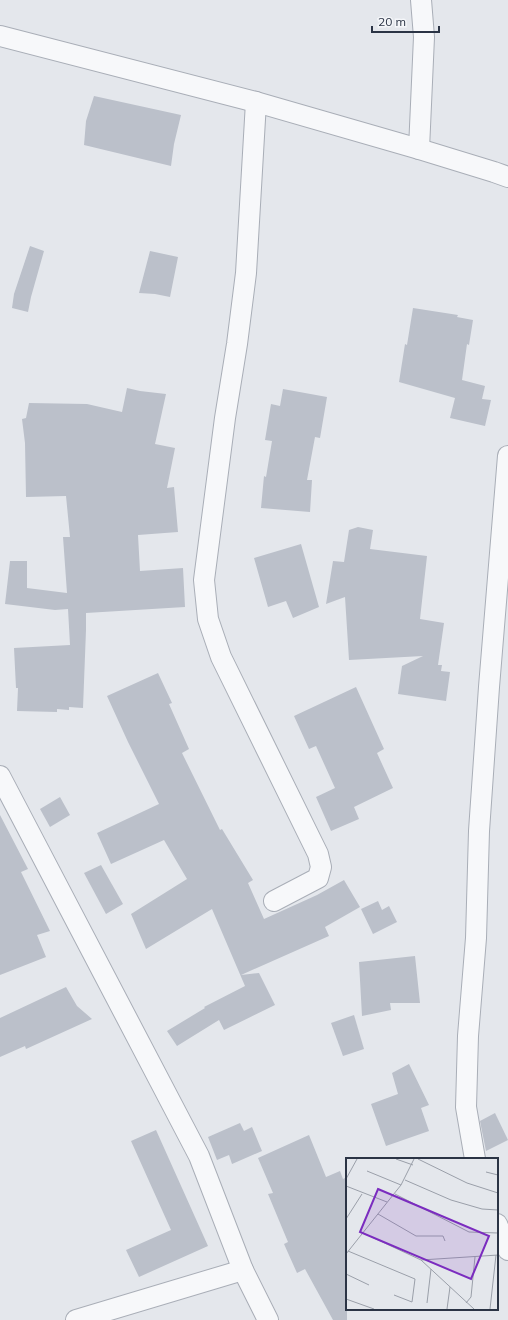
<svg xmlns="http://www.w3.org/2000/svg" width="508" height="1320" viewBox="0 0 508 1320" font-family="Mulish,sans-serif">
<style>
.building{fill:#bbc0ca}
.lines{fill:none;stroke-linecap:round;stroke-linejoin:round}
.minor-casing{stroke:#a9aeb7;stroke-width:22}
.minor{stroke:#f7f8fa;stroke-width:20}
.inset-road{fill:none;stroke:#9a9fa9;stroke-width:1}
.view{fill:#7b2cbf;fill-opacity:0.15;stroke:#7b2cbf;stroke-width:2}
.inset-edge{fill:none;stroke:#2b3445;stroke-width:2}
</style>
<rect width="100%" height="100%" fill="#e4e7ec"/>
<!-- building -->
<g class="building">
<path d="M 94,96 L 181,115 L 174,144 L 171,166 L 84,145 L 86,121 Z"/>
<path d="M 30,246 L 44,251 L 31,297 L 28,312 L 12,308 L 14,294 Z"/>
<path d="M 150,251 L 178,257 L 170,297 L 155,294 L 139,293 Z"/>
<path d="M 413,308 L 458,315 L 457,317 L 473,320 L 469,345 L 467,344 L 462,380 L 485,386 L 482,399 L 491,400 L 485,426 L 450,418 L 455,398 L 399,382 L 405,344 L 407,345 Z"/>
<path d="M 127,388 L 140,391 L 166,394 L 155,444 L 175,448 L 167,488 L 174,487 L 178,532 L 138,535 L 140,571 L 183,568 L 185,607 L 86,613 L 86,630 L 83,708 L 69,707 L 69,710 L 57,709 L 57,712 L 17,711 L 18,688 L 16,688 L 14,648 L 70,645 L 68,609 L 55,610 L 5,604 L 10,561 L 27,561 L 27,588 L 67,593 L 63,537 L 70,537 L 66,496 L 26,497 L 25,443 L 22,419 L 26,418 L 29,403 L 87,404 L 122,412 Z"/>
<path d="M 283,389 L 327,397 L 320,438 L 315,437 L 307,480 L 312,480 L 310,512 L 261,508 L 264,476 L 266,477 L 272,441 L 265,440 L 271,404 L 280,406 Z"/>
<path d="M 358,527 L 373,530 L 370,549 L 427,556 L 420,619 L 444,623 L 438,665 L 442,665 L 441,671 L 450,672 L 446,701 L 398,694 L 402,666 L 423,656 L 349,660 L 345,597 L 326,604 L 333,561 L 344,562 L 349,530 Z"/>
<path d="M 301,544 L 319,607 L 293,618 L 286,601 L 268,607 L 254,558 Z"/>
<path d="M 158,673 L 172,703 L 169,704 L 189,749 L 182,753 L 220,830 L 222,829 L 253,880 L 248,883 L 264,919 L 317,895 L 344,880 L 360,907 L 325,927 L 329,936 L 241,975 L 259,973 L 275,1005 L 224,1030 L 219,1020 L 177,1046 L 167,1031 L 205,1008 L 204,1007 L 245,986 L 212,909 L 146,949 L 131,914 L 187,879 L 164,840 L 111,864 L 97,833 L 159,804 L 128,742 L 107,696 Z"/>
<path d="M 356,687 L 384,749 L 377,753 L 393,788 L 354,807 L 359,819 L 331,831 L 316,797 L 335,788 L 316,746 L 309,749 L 294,716 Z"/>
<path d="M 60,797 L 70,815 L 50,827 L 40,809 Z"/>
<path d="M 0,815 L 28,869 L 21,872 L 50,931 L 37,935 L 46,957 L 0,975 Z"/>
<path d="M 101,865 L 123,904 L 106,914 L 84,873 Z"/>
<path d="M 378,901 L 382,910 L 389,906 L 397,922 L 373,934 L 361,909 Z"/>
<path d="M 415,956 L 420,1003 L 390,1003 L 391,1010 L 362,1016 L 359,962 Z"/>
<path d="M 66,987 L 77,1006 L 92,1019 L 26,1049 L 25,1046 L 0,1057 L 0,1018 Z"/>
<path d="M 354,1015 L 364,1049 L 343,1056 L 331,1023 Z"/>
<path d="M 409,1064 L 429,1105 L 421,1108 L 429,1131 L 386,1146 L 371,1104 L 398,1094 L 392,1073 Z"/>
<path d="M 495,1113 L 508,1140 L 486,1151 L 480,1121 Z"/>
<path d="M 240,1123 L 244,1131 L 252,1127 L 262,1151 L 232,1164 L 229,1155 L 217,1160 L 208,1137 Z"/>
<path d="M 156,1130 L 208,1246 L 139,1277 L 126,1250 L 171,1230 L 131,1141 Z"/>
<path d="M 309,1135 L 326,1177 L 340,1171 L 343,1179 L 347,1177 L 347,1320 L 333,1320 L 305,1269 L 297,1273 L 284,1244 L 288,1242 L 268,1194 L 273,1193 L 258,1158 Z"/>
</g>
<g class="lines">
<defs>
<g id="minor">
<path d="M 0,36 L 256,102 L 419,149 L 494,172 L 508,177"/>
<path d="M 256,102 L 246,273 L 237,344 L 225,418 L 204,580 L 208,619 L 221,657 L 318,854 L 321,867 L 318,878 L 274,901"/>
<path d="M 419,149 L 424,37 L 421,0"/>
<path d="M 0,776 L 199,1156 L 243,1270 L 268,1320"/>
<path d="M 475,1159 L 466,1107 L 468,1036 L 476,938 L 479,831 L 489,687 L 508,456"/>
<path d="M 497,1224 L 508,1250"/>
<path d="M 76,1320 L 243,1270"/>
</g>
</defs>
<!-- minor casing -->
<use href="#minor" class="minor-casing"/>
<!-- minor -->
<use href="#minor" class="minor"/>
</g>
<!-- overview -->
<g transform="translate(346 1158)">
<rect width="152" height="152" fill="#e4e7ec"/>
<path class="inset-road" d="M 50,1 L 67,7M 72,1 L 121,25 L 152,35M 21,13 L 55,27M 140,14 L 152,17M 0,21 L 11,1M 59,22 L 105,42 L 136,51 L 152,52M 0,28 L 41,44M 49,36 L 123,74 L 152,75M 32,56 L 70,78 L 97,78 L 99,83M 0,61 L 16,36M 17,75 L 75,102 L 128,151M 2,93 L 69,121 L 66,144 L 48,137M 0,96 L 55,27 L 68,1M 75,102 L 152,97M 0,116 L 23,127M 0,141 L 28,151M 81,145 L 85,111M 120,145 L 125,139 L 129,99M 101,151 L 104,129M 144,151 L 150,97"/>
<path class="view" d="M 32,31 L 143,78 L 125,121 L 14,74 Z"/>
<rect width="152" height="152" class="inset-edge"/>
</g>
<!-- scale -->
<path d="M372 26v6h67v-6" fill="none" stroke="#2b3445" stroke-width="2"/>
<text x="378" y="26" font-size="12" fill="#2b3445" stroke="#f4f6f9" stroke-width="3" paint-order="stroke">20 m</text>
</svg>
